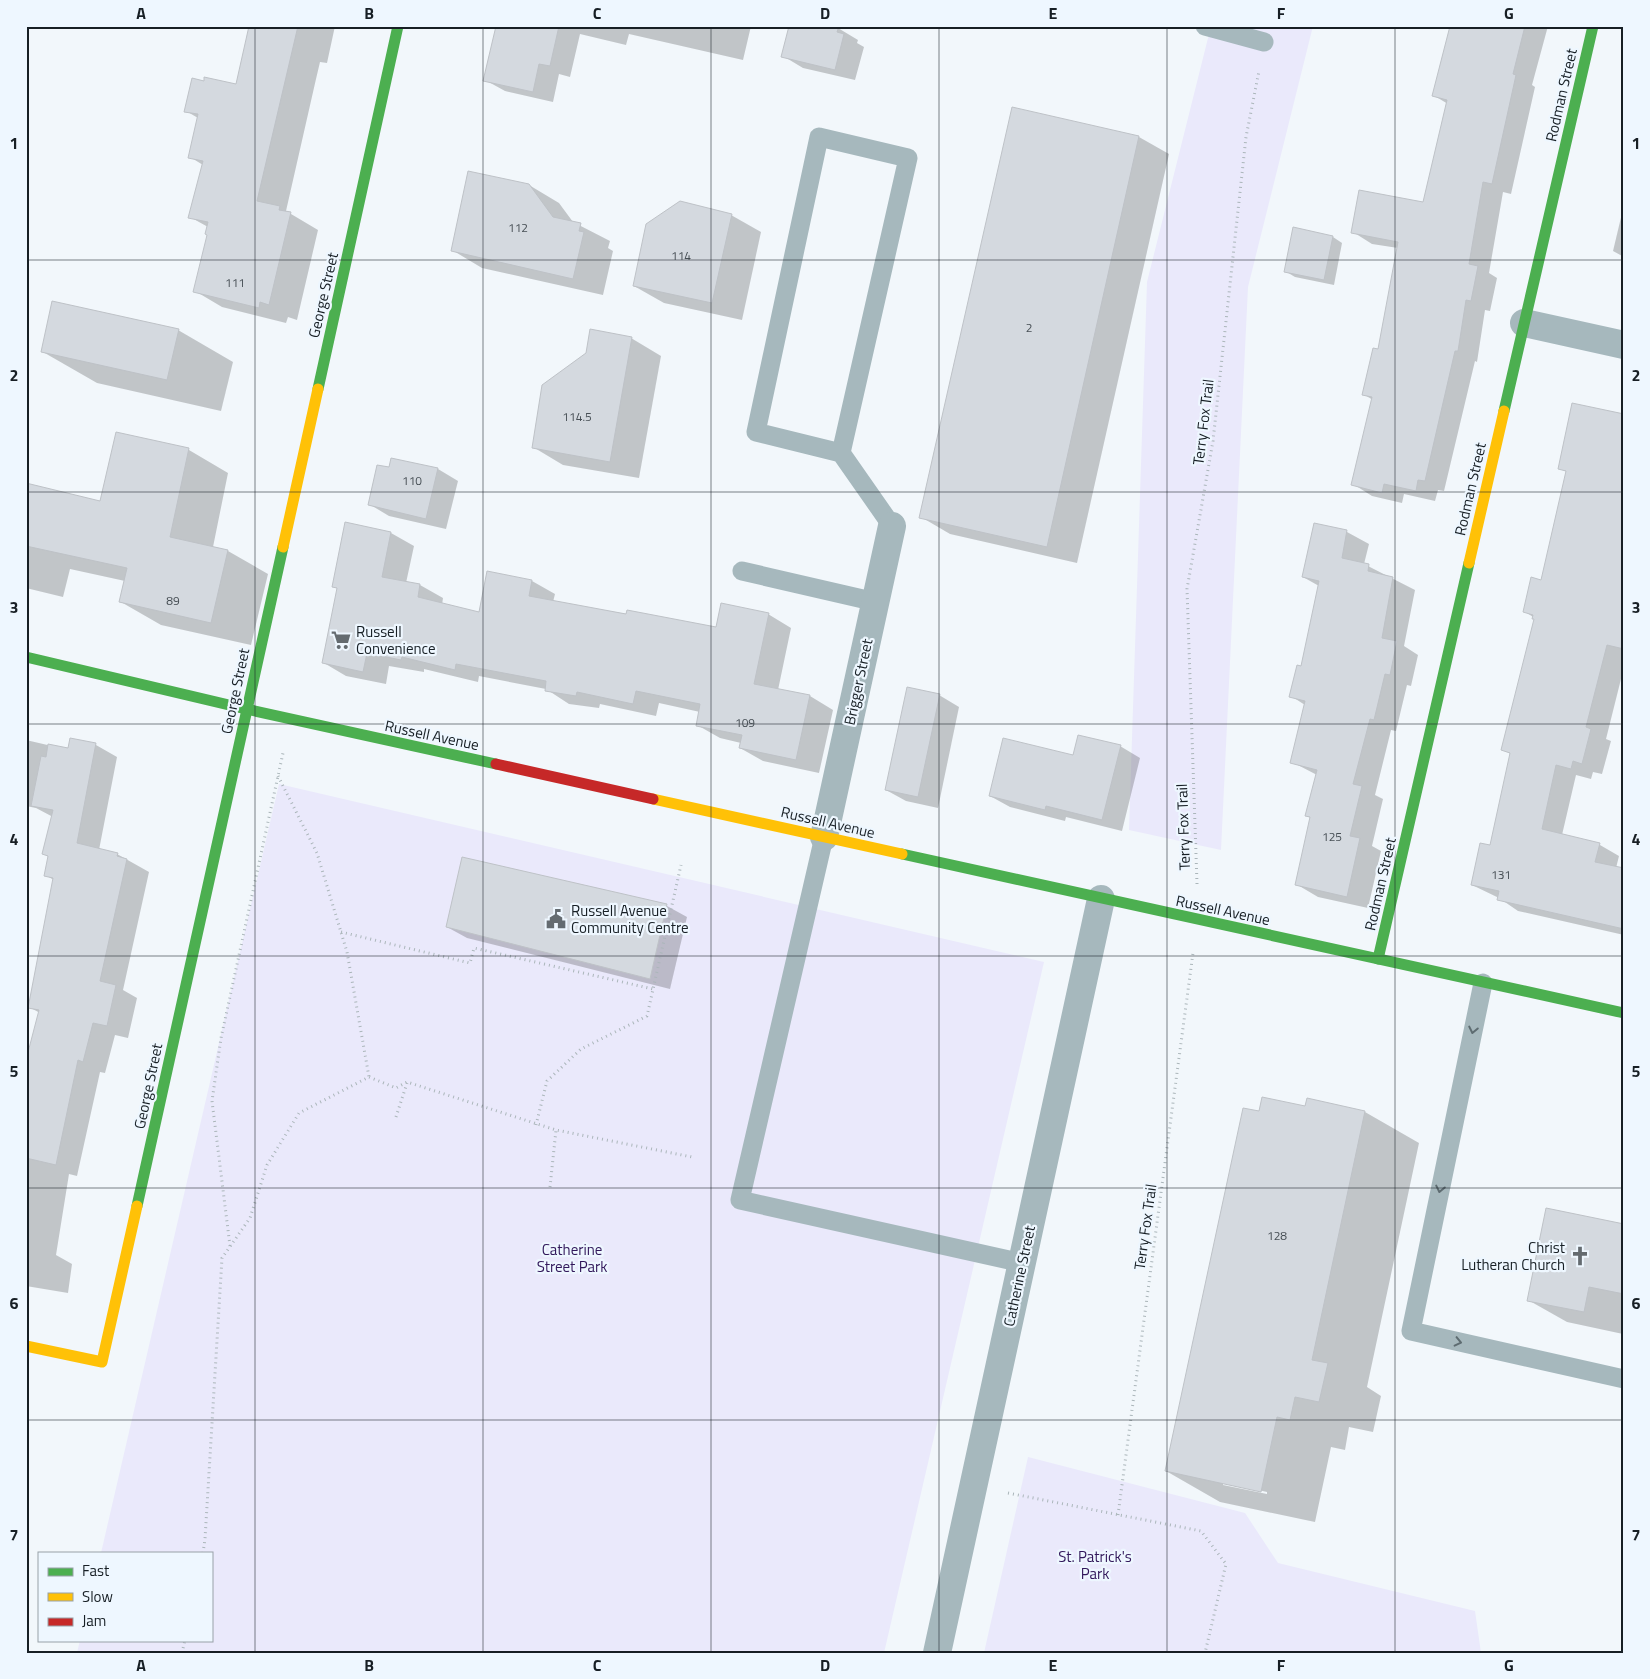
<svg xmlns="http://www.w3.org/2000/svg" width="1650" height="1679" viewBox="0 0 1650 1679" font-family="'Titillium Web',sans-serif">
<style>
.green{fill:#eae9fb}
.shadow{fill:#0003;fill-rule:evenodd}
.building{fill:#d4d9df;stroke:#bec2c7}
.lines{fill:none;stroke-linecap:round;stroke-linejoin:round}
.path{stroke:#abb6ba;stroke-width:3;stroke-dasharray:1 4;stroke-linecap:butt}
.lane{stroke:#a6b8bd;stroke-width:19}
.street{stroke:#a6b8bd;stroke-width:28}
.fast{stroke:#4caf50;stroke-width:11}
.slow{stroke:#ffc107;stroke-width:11}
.jam{stroke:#c62828;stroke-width:11}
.oneway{stroke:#5e6c71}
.grid{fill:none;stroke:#171f25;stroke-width:1;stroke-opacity:0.55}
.labels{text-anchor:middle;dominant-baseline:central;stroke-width:4.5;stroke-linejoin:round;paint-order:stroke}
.number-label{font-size:12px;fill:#464e54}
.street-label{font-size:15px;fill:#171f25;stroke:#eef7ff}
.poi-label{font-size:15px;fill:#171f25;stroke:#eef7ff;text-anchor:start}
.park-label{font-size:15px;fill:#32185b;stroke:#eef7ff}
.neatline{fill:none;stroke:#171f25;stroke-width:2}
.grid-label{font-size:16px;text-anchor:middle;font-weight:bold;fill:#171f25}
</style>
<rect width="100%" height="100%" fill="#f2f7fb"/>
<!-- green -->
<g class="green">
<path d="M 1211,26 L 1313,26 L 1248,287 L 1221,850 L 1129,830 L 1147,282 Z"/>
<path d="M 279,784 L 1044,962 L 884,1653 L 77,1653 L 80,1640 L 211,1640 L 211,1553 L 101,1553 Z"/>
<path d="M 1028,1457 L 1245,1513 L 1278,1563 L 1475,1611 L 1481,1653 L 984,1653 Z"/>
</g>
<!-- shadow -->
<g class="shadow">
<path d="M 250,26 L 335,26 L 327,63 L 320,62 L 316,79 L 286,211 L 318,230 L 297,320 L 288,317 L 286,323 L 222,307 L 195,291 L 208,235 L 208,227 L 190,217 L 203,165 L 190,157 L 198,118 L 186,111 L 237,86 Z"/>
<path d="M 497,26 L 751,26 L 743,60 L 629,34 L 626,45 L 580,34 L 570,77 L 559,74 L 553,102 L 505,91 L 485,80 Z"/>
<path d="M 1452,26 L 1548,26 L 1532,85 L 1535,87 L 1511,194 L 1503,192 L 1489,273 L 1497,278 L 1490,311 L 1485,310 L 1477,362 L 1475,361 L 1444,491 L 1438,490 L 1435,501 L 1404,494 L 1402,503 L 1372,496 L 1353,484 L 1373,400 L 1363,394 L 1379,350 L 1398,248 L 1372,244 L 1353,232 L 1424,204 L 1448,104 L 1433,95 Z"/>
<path d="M 838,28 L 858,40 L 857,43 L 864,47 L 855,80 L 803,68 L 783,56 Z"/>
<path d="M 1013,108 L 1139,137 L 1169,154 L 1077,563 L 950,534 L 921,517 Z"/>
<path d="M 529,185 L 559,203 L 573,222 L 610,241 L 608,248 L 613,251 L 603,295 L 482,268 L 452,250 Z"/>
<path d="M 1623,209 L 1624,209 L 1624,257 L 1613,251 Z"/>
<path d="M 731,215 L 761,232 L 742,320 L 664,303 L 634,286 Z"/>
<path d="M 1333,237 L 1342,243 L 1334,285 L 1295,277 L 1285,271 Z"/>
<path d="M 178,330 L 233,362 L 221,411 L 97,383 L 43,352 Z"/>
<path d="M 631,338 L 661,356 L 639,478 L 563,465 L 533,447 L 587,353 Z"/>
<path d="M 1624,415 L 1624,667 L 1606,739 L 1611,741 L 1602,774 L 1593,772 L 1591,779 L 1576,775 L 1562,835 L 1600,845 L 1619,856 L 1616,868 L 1624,870 L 1624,935 L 1518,911 L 1499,898 L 1472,885 L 1491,847 L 1511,754 L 1502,749 L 1536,619 L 1524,611 L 1542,581 L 1567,472 L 1560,468 Z"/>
<path d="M 189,450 L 228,473 L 213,547 L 228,551 L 268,574 L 251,645 L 161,625 L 121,602 L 125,581 L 70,569 L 63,597 L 26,588 L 26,485 L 101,503 Z"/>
<path d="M 390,469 L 438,469 L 458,481 L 446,529 L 389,516 L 369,504 Z"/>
<path d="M 346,524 L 391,533 L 414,546 L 406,583 L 420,585 L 443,598 L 442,605 L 480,614 L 532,581 L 555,594 L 553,602 L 717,629 L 768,614 L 791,628 L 778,690 L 810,696 L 833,710 L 819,773 L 763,761 L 740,748 L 741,743 L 720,738 L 697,725 L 700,712 L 659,703 L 656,716 L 600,704 L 599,708 L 569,704 L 546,689 L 479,676 L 478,682 L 424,669 L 424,672 L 389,666 L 386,684 L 346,676 L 324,663 L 338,589 L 334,586 Z"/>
<path d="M 1315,525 L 1347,532 L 1369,544 L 1364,564 L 1415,590 L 1404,646 L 1418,655 L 1411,686 L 1407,685 L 1396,731 L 1391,730 L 1375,795 L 1383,799 L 1372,846 L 1381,851 L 1368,908 L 1318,897 L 1296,884 L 1311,818 L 1307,816 L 1317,775 L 1292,762 L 1305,705 L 1291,696 L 1302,668 L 1319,586 L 1303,577 Z"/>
<path d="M 939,695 L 959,707 L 938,808 L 906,801 L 886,790 Z"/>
<path d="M 71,739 L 96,745 L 117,757 L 99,850 L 117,854 L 149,872 L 123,990 L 137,998 L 128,1038 L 115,1035 L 105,1073 L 100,1072 L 77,1176 L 69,1174 L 56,1255 L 72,1264 L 68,1293 L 26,1286 L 26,1066 L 40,1013 L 29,1007 L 54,880 L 45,875 L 49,857 L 44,854 L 53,817 L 36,808 L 26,806 L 26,740 L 69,750 Z"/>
<path d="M 1120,746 L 1140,758 L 1122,831 L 1066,817 L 1065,821 L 1010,807 L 990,796 L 1074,757 Z"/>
<path d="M 463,858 L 667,906 L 687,917 L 670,989 L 467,938 L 447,927 Z"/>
<path d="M 1306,1108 L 1365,1112 L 1419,1143 L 1367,1387 L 1381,1396 L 1373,1432 L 1349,1427 L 1345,1450 L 1331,1447 L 1315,1522 L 1220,1502 L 1166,1471 L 1260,1113 ZM 1223,1482 L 1267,1492 L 1267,1494 L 1223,1485 Z"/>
<path d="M 1624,1225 L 1623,1334 L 1567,1322 L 1528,1300 Z"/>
</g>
<!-- building -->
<g class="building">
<path d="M 249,26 L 298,26 L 257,201 L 280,206 L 279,210 L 291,212 L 269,305 L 260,302 L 259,308 L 193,292 L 207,235 L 205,234 L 208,222 L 188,218 L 203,161 L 188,158 L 198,114 L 184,112 L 192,78 L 204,81 L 204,77 L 236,84 Z"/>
<path d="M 496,26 L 559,26 L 550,66 L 539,64 L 533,92 L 483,81 Z"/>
<path d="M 789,26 L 839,26 L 837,32 L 844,34 L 835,70 L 781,57 Z"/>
<path d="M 1450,26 L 1525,26 L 1513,74 L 1516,75 L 1492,184 L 1483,182 L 1469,264 L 1478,266 L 1471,301 L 1466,300 L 1458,351 L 1455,351 L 1425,481 L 1418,480 L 1416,491 L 1384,484 L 1382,493 L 1351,485 L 1372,397 L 1362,395 L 1373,348 L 1378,349 L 1398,242 L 1351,233 L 1359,190 L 1423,202 L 1447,100 L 1432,96 Z"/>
<path d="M 1012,107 L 1139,136 L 1047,547 L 919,518 Z"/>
<path d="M 468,171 L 529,184 L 553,217 L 581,223 L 579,231 L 584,232 L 573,279 L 451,251 Z"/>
<path d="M 680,201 L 732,214 L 712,303 L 633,286 L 646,224 Z"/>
<path d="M 1293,227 L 1333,236 L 1324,280 L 1284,272 Z"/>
<path d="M 52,301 L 179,329 L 167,380 L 41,352 Z"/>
<path d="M 590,329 L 632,337 L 610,462 L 532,448 L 542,385 L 586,353 Z"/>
<path d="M 1572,403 L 1624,414 L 1624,649 L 1607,645 L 1586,727 L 1591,729 L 1582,764 L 1573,761 L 1571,769 L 1556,765 L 1542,829 L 1600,843 L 1595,862 L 1624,868 L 1624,929 L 1497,900 L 1499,891 L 1471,885 L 1480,843 L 1490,845 L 1510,753 L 1501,750 L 1534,619 L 1532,619 L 1533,615 L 1523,612 L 1531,577 L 1541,580 L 1566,471 L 1558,469 Z"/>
<path d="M 116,432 L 189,448 L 170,537 L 228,550 L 211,623 L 119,602 L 127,568 L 26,546 L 26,483 L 100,501 Z"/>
<path d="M 391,458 L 438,468 L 426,519 L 368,505 L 377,465 L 389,467 Z"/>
<path d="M 345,522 L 391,532 L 382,577 L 420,584 L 418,597 L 479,612 L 487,571 L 532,580 L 529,596 L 626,614 L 627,610 L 716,627 L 721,603 L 769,613 L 754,684 L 810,695 L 796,760 L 739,748 L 742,735 L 696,726 L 700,704 L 636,691 L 633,704 L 577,692 L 576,696 L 545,691 L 546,681 L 456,664 L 455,670 L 402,657 L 401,660 L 367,653 L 363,672 L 322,663 L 337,588 L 332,587 Z"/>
<path d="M 1314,523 L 1347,530 L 1342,558 L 1369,564 L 1368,571 L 1393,577 L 1382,638 L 1397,641 L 1390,675 L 1385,674 L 1374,720 L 1370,719 L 1353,784 L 1362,786 L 1350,836 L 1360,838 L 1347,897 L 1295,885 L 1310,817 L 1305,816 L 1317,770 L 1290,763 L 1305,701 L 1289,697 L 1297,665 L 1301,666 L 1319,581 L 1302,577 Z"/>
<path d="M 907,687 L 940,694 L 918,797 L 885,790 Z"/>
<path d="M 1078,735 L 1121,745 L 1102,820 L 1046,806 L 1045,810 L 989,796 L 1003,738 L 1073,755 Z"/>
<path d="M 70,738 L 96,743 L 77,843 L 118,853 L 117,856 L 127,859 L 100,981 L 116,985 L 107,1026 L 93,1023 L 83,1062 L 78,1060 L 56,1165 L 26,1158 L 26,1060 L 39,1010 L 28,1008 L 53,878 L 44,876 L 48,856 L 42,854 L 53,810 L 31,806 L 41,756 L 46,757 L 48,744 L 68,748 Z"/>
<path d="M 462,857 L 667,904 L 650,979 L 446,927 Z"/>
<path d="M 1262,1097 L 1305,1106 L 1307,1098 L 1365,1111 L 1312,1360 L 1328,1363 L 1319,1402 L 1295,1397 L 1290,1420 L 1277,1417 L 1261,1492 L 1165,1471 L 1243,1108 L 1259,1111 Z"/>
<path d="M 1546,1208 L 1624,1224 L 1624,1294 L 1589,1287 L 1584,1312 L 1527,1301 Z"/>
</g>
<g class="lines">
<!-- path -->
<g class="path">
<path d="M 278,776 L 317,853 L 347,952 L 369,1077"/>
<path d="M 1197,884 L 1187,589 L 1213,441 L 1246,137 L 1259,71"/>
<path d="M 341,932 L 470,963 L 474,948 L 653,989"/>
<path d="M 396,1117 L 407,1083"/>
<path d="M 536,1125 L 547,1081 L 581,1049 L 647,1016 L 681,865"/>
<path d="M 550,1187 L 556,1130"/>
<path d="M 230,1246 L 212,1101 L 221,1038 L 283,753"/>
<path d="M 1008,1493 L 1201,1531 L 1226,1564 L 1205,1653"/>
<path d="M 1118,1515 L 1193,953"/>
<path d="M 203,1553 L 205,1539 L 222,1258 L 250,1218 L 267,1165 L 299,1113 L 369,1077 L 396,1088 L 407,1082 L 556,1130 L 692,1157"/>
<path d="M 182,1653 L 185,1640"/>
</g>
<!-- lane -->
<g class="lane">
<path d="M 1205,26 L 1264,42"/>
<path d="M 841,453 L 756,432 L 819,137 L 908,158 L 841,453 L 892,526"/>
<path d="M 742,571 L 876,602"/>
<path d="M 824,837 L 740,1200 L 1022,1263"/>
<path d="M 1483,983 L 1411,1331 L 1624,1379"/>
</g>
<!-- street -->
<g class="street">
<path d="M 1524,323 L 1624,345"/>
<path d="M 824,837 L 892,526"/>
<path d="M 937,1653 L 1101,899"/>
</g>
<!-- fast -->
<g class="fast">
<path d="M 318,389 L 398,26"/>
<path d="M 1504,411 L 1593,26"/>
<path d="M 26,657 L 246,709 L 496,764"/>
<path d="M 902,854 L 1624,1013"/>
<path d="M 1378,959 L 1469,563"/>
<path d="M 137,1206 L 283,547"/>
</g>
<!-- slow -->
<g class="slow">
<path d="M 283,547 L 318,389"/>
<path d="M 1469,563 L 1504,411"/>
<path d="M 653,799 L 902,854"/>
<path d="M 26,1346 L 102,1362 L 137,1206"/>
</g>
<!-- jam -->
<path class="jam" d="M 496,764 L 653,799"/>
</g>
<!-- one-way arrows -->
<defs><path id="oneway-chevron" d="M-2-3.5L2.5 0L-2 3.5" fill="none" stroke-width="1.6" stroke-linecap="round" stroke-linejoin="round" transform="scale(1.25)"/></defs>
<g class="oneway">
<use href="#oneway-chevron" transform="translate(1473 1030) rotate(102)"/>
<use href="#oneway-chevron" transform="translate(1440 1189) rotate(102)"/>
<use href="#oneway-chevron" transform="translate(1458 1342) rotate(13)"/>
</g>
<!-- grid -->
<path class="grid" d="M 255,26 L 255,1653M 483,26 L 483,1653M 711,26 L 711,1653M 939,26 L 939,1653M 1167,26 L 1167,1653M 1395,26 L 1395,1653M 26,260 L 1624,260M 26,492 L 1624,492M 26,724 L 1624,724M 26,956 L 1624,956M 26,1188 L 1624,1188M 26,1420 L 1624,1420"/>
<!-- icons -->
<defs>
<symbol id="supermarket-bare" viewBox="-9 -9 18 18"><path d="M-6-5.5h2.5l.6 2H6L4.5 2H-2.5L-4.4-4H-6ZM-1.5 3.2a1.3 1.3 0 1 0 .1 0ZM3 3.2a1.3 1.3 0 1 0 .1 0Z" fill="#646b70" stroke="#eef7ff" stroke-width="2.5" paint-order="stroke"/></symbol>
<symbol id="civic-bare" viewBox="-9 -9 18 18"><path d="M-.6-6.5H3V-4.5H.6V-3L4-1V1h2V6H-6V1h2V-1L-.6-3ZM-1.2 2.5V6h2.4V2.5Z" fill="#646b70" stroke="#eef7ff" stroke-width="2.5" paint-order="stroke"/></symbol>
<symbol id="church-bare" viewBox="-9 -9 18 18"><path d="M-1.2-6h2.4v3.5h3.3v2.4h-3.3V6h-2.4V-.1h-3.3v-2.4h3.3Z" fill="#646b70" stroke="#eef7ff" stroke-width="2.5" paint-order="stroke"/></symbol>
</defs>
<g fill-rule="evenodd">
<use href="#supermarket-bare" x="327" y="626" width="28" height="28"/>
<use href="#civic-bare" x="542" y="905" width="28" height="28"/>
<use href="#church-bare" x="1566" y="1242" width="28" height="28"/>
</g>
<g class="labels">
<!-- number labels -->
<g class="number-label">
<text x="518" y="227">112</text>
<text x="681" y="255">114</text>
<text x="235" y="282">111</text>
<text x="1029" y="327">2</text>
<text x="577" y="416">114.5</text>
<text x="412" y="480">110</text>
<text x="173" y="600">89</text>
<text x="745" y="722">109</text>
<text x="1332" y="836">125</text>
<text x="1501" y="874">131</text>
<text x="1277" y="1235">128</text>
</g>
<!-- street labels -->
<g class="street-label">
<text transform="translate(1561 95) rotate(-77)">Rodman Street</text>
<text transform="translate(323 295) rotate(-77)">George Street</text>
<text transform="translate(1203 422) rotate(-83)">Terry Fox Trail</text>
<text transform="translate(1470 489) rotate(-77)">Rodman Street</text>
<text transform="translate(858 682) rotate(-78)">Brigger Street</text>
<text transform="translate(235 691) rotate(-78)">George Street</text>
<text transform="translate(432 735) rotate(12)">Russell Avenue</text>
<text transform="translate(828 822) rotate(13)">Russell Avenue</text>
<text transform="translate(1183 827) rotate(-92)">Terry Fox Trail</text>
<text transform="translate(1380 884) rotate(-77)">Rodman Street</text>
<text transform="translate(1223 910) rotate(12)">Russell Avenue</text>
<text transform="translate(148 1086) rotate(-78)">George Street</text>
<text transform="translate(1145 1227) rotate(-82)">Terry Fox Trail</text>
<text transform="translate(1019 1276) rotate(-78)">Catherine Street</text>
</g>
<!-- poi labels -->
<g class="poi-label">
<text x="356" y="631">Russell<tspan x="356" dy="17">Convenience</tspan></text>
<text x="571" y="910">Russell Avenue<tspan x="571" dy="17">Community Centre</tspan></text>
<text x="1565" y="1247" text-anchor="end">Christ<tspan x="1565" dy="17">Lutheran Church</tspan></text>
</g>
<!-- park labels -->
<g class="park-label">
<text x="572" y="1249">Catherine<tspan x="572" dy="17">Street Park</tspan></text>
<text x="1095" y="1556">St. Patrick's<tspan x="1095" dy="17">Park</tspan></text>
</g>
</g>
<!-- border -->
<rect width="1650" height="1679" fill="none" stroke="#eef7ff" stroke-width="55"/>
<!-- legend -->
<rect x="38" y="1552" width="175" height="90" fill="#eef7ff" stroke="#98a1a8"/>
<rect x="48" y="1568" width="25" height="8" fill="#4caf50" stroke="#98a1a8"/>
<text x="82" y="1576" font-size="15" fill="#171f25">Fast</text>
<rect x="48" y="1593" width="25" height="8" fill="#ffc107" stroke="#98a1a8"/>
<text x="82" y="1602" font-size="15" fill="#171f25">Slow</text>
<rect x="48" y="1618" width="25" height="8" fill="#c62828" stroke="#98a1a8"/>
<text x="82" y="1626" font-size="15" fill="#171f25">Jam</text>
<rect x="28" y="28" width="1594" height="1624" class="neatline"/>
<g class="grid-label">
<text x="141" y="19">A</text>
<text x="369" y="19">B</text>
<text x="597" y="19">C</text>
<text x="825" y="19">D</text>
<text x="1053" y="19">E</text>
<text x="1281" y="19">F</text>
<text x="1509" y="19">G</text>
<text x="14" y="149">1</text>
<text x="1636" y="149">1</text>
<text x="14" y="381">2</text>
<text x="1636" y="381">2</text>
<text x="14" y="613">3</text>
<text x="1636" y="613">3</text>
<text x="14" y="845">4</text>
<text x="1636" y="845">4</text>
<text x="14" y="1077">5</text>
<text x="1636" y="1077">5</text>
<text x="14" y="1309">6</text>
<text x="1636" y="1309">6</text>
<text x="14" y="1541">7</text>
<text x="1636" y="1541">7</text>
<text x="141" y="1671">A</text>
<text x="369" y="1671">B</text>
<text x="597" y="1671">C</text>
<text x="825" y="1671">D</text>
<text x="1053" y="1671">E</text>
<text x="1281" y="1671">F</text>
<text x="1509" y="1671">G</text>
</g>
</svg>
